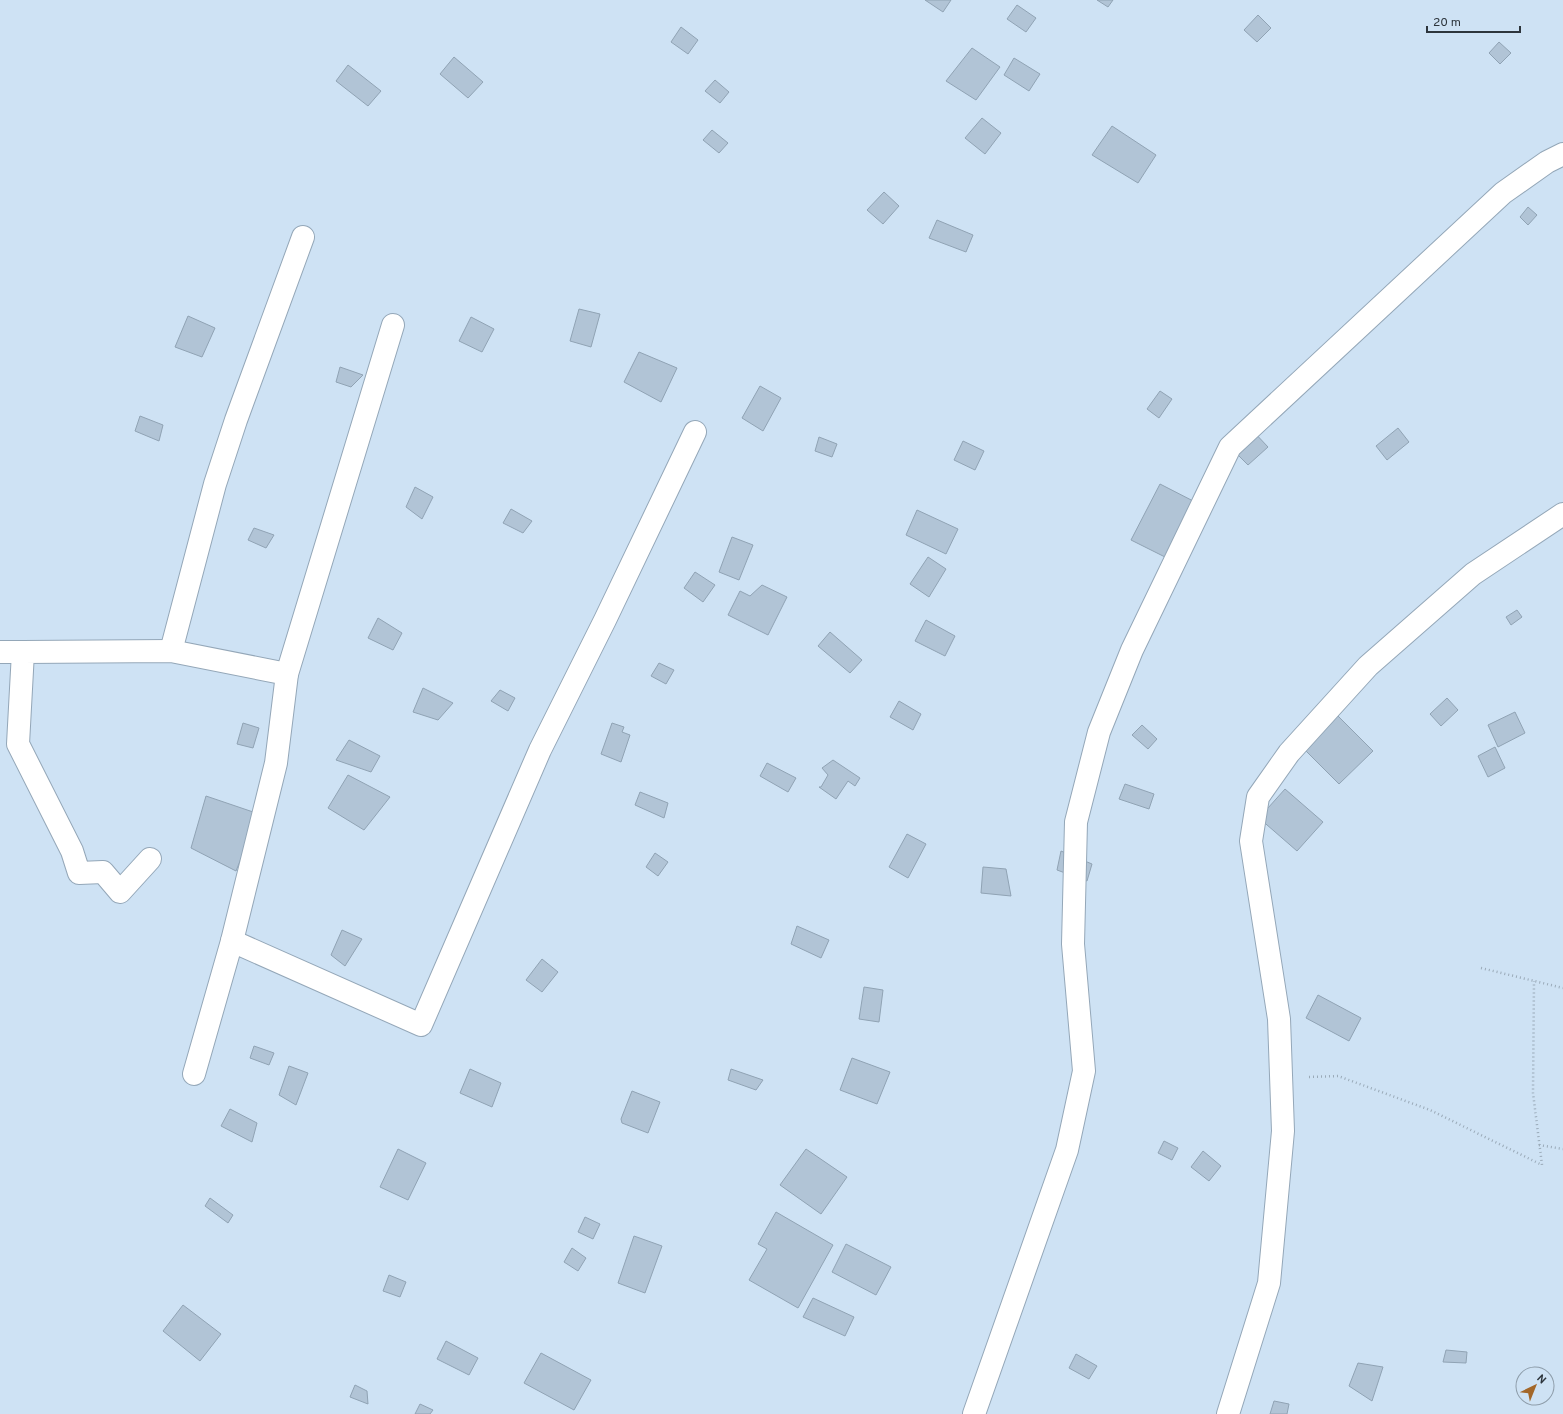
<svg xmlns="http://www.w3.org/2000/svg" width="1563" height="1414" viewBox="0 0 1563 1414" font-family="Overpass,sans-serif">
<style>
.building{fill:#b1c4d6;stroke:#90a3b4}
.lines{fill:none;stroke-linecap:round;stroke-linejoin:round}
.minor-casing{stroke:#94a7b8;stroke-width:24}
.path{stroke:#9aaab8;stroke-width:2.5;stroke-dasharray:1 3;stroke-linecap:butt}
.minor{stroke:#fff;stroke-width:22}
</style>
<rect width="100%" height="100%" fill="#cee2f4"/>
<!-- building -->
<g class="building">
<path d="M 925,0 L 951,0 L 943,12 Z"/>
<path d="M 1097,0 L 1113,0 L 1108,7 Z"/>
<path d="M 1017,5 L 1036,18 L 1026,32 L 1007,19 Z"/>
<path d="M 1258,15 L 1271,28 L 1257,42 L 1244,30 Z"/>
<path d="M 681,27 L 698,40 L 688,54 L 671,42 Z"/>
<path d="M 1499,42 L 1511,53 L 1500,64 L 1489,53 Z"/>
<path d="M 972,48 L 1000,67 L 976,100 L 946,81 Z"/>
<path d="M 454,57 L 483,82 L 468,98 L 440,74 Z"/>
<path d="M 1014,58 L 1040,74 L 1029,91 L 1004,75 Z"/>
<path d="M 348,65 L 381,91 L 368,106 L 336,81 Z"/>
<path d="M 715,80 L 729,92 L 720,103 L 705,91 Z"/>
<path d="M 982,118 L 1001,133 L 985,154 L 965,138 Z"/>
<path d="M 1112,126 L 1156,155 L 1138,183 L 1092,155 Z"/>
<path d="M 712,130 L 728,143 L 719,153 L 703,140 Z"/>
<path d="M 884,192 L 899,206 L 883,224 L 867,210 Z"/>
<path d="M 1528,207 L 1537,215 L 1528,225 L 1520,217 Z"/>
<path d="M 937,220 L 973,235 L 966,252 L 929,238 Z"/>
<path d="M 579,309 L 600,314 L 591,347 L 570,341 Z"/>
<path d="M 188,316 L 215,328 L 202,357 L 175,347 Z"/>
<path d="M 471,317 L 494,329 L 482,352 L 459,341 Z"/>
<path d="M 639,352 L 677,368 L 661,402 L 624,382 Z"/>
<path d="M 340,367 L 363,375 L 351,387 L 336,382 Z"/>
<path d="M 760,386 L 781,398 L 763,431 L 742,418 Z"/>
<path d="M 1160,391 L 1172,399 L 1159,418 L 1147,409 Z"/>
<path d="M 140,416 L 163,425 L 159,441 L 135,431 Z"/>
<path d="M 1398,428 L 1409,442 L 1387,460 L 1376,446 Z"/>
<path d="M 1252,430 L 1268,447 L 1248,465 L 1232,449 Z"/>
<path d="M 819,437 L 837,444 L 832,457 L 815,451 Z"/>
<path d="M 963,441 L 984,451 L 975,470 L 954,460 Z"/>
<path d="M 1160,484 L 1199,504 L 1171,560 L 1131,540 Z"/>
<path d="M 415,487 L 433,497 L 422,519 L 406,507 Z"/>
<path d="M 511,509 L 532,521 L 523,533 L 503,523 Z"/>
<path d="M 917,510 L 958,529 L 946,554 L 906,535 Z"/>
<path d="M 254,528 L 274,535 L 266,548 L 248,540 Z"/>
<path d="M 732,537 L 753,545 L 739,580 L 719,572 Z"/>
<path d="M 928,557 L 946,569 L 929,597 L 910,584 Z"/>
<path d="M 695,572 L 715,585 L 703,602 L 684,588 Z"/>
<path d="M 762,585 L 787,597 L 768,635 L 728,615 L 740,591 L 750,596 Z"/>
<path d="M 1517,610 L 1522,617 L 1511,625 L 1506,617 Z"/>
<path d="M 378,618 L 402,633 L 393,650 L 368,638 Z"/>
<path d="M 926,620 L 955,636 L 945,656 L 915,641 Z"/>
<path d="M 830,632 L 862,660 L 850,673 L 818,646 Z"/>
<path d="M 659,663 L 674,670 L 666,684 L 651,676 Z"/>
<path d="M 423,688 L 453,703 L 438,720 L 413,712 Z"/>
<path d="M 500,690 L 515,698 L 508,711 L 491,701 Z"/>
<path d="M 1447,698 L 1458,710 L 1441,726 L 1430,714 Z"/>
<path d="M 899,701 L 921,714 L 913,730 L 890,717 Z"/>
<path d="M 1515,712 L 1525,733 L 1498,747 L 1488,725 Z"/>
<path d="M 1336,714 L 1373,751 L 1339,784 L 1302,747 Z"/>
<path d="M 243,723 L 259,728 L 253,748 L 237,744 Z"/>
<path d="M 612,723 L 624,727 L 622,732 L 630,735 L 621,762 L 601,754 Z"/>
<path d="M 1142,725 L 1157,739 L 1148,749 L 1132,735 Z"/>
<path d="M 349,740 L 380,756 L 371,772 L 336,760 Z"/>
<path d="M 1495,747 L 1505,768 L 1488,777 L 1478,756 Z"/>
<path d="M 833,760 L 860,778 L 855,786 L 848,781 L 836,799 L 819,787 L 821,787 L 828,775 L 822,768 Z"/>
<path d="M 767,763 L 796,778 L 788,792 L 760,776 Z"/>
<path d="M 348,775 L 390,797 L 364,830 L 328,808 Z"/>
<path d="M 1125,784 L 1154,794 L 1149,809 L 1119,799 Z"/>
<path d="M 1285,789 L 1323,822 L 1297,851 L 1259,818 Z"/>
<path d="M 640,792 L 668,803 L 664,818 L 635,805 Z"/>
<path d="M 206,796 L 259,814 L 236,871 L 191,848 Z"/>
<path d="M 907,834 L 926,844 L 908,878 L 889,867 Z"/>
<path d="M 1061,851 L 1092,864 L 1087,881 L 1057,870 Z"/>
<path d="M 655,853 L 668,862 L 658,876 L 646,867 Z"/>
<path d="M 983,867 L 1006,869 L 1011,896 L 981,893 Z"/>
<path d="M 797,926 L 829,940 L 821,958 L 791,944 Z"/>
<path d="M 342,930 L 362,939 L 345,966 L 331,955 Z"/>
<path d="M 542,959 L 558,972 L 542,992 L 526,980 Z"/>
<path d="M 864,987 L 883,990 L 879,1022 L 859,1019 Z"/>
<path d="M 1318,995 L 1361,1018 L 1349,1041 L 1306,1018 Z"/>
<path d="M 254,1046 L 274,1053 L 269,1065 L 250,1058 Z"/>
<path d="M 852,1058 L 890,1072 L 877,1104 L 840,1090 Z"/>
<path d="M 289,1066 L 308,1073 L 296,1105 L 279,1095 Z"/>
<path d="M 470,1069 L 501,1083 L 492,1107 L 460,1093 Z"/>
<path d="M 731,1069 L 763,1080 L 756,1090 L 728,1080 Z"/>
<path d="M 632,1091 L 660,1102 L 648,1133 L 622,1123 L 621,1119 Z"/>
<path d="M 230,1109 L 257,1123 L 252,1142 L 221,1126 Z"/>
<path d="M 1164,1141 L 1178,1148 L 1172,1160 L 1158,1153 Z"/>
<path d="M 398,1149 L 426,1163 L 408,1200 L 380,1187 Z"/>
<path d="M 806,1149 L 847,1177 L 821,1214 L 780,1185 Z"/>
<path d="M 1203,1151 L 1221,1166 L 1209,1181 L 1191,1167 Z"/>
<path d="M 210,1198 L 233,1215 L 228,1223 L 205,1206 Z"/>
<path d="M 776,1212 L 833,1245 L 798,1308 L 749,1280 L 767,1249 L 758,1244 Z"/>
<path d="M 585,1217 L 600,1224 L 593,1239 L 578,1232 Z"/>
<path d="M 634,1236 L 662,1246 L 645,1293 L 618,1283 Z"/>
<path d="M 846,1244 L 891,1267 L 876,1295 L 832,1272 Z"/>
<path d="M 572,1248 L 586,1258 L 578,1271 L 564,1262 Z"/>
<path d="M 389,1275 L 406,1282 L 400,1297 L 383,1291 Z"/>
<path d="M 813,1298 L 854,1317 L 845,1336 L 803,1317 Z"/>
<path d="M 183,1305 L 221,1334 L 200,1361 L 163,1331 Z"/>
<path d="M 446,1341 L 478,1358 L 469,1375 L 437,1359 Z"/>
<path d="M 1446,1350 L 1467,1352 L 1466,1363 L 1443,1362 Z"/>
<path d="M 541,1353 L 591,1380 L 574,1410 L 524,1383 Z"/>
<path d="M 1076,1354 L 1097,1366 L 1089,1379 L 1069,1368 Z"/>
<path d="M 1358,1363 L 1383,1367 L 1372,1401 L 1349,1386 Z"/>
<path d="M 355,1385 L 367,1391 L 368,1404 L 350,1397 Z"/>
<path d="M 1274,1401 L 1289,1404 L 1287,1414 L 1270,1414 Z"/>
<path d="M 420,1404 L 433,1410 L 430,1414 L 415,1414 Z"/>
</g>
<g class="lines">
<defs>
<g id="minor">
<path d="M 171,651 L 215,484 L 236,420 L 303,237"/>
<path d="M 0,652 L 23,652"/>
<path d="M 150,859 L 120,892 L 103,872 L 79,873 L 72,851 L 18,744 L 23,652 L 171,651 L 287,674"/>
<path d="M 232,941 L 421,1025 L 540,750 L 605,620 L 695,432"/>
<path d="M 194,1074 L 232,941 L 276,763 L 287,674 L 393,325"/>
<path d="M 974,1414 L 1067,1150 L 1084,1071 L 1073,944 L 1076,822 L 1099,732 L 1132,650 L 1230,447 L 1503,193 L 1547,162 L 1563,154"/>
<path d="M 1228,1414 L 1269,1283 L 1283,1131 L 1279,1019 L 1251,841 L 1258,797 L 1289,753 L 1368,666 L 1473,574 L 1563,514"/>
</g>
</defs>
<!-- minor casing -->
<use href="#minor" class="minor-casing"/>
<!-- path -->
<g class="path">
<path d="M 1481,968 L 1563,988"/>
<path d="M 1309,1077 L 1338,1076 L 1430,1110 L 1542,1165 L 1533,1093 L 1534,981"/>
<path d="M 1539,1145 L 1563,1149"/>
</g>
<!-- minor -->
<use href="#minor" class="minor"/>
</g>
<!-- north arrow -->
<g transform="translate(1535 1386) rotate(43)"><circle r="19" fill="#cee2f4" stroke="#8e9daa"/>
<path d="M0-3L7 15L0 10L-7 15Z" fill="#a36729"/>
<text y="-6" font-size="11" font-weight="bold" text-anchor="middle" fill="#2d353c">N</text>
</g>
<!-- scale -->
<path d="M1427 26v6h93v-6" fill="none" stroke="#2d353c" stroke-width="2"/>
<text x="1433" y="26" font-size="12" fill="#2d353c" stroke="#cee2f4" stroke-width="3" paint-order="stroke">20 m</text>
</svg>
